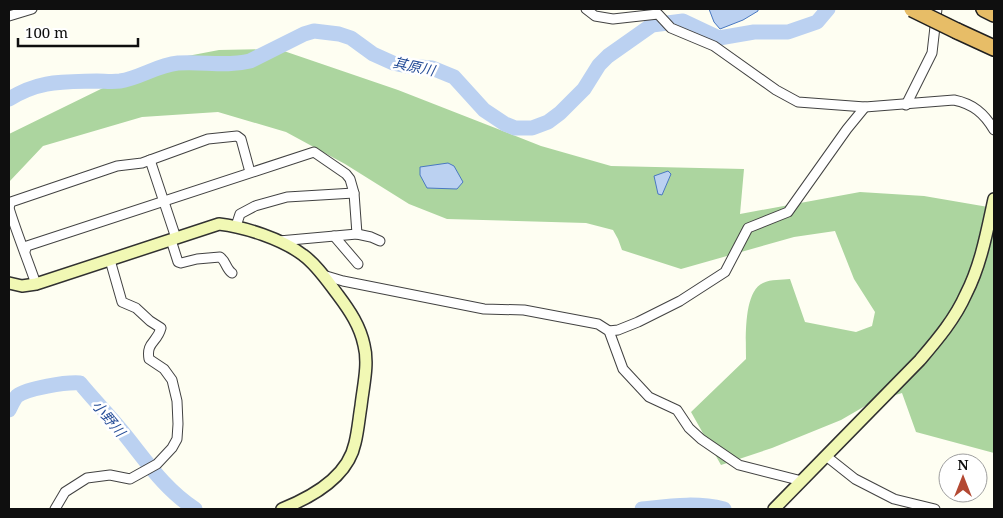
<svg xmlns="http://www.w3.org/2000/svg" width="1003" height="518" viewBox="0 0 1003 518" font-family="'Noto Serif','Noto Sans JP',serif">
<style>
.forest{fill:#acd59f}
.water{fill:#bbd1f1;stroke:#4978c1}
.lines{fill:none;stroke-linecap:round;stroke-linejoin:round}
.river{stroke:#bbd1f1;stroke-width:15}
.street-casing{stroke:#424242;stroke-width:11}
.secondary-casing{stroke:#313131;stroke-width:14}
.highway-casing{stroke:#202020;stroke-width:18}
.street{stroke:#fff;stroke-width:9}
.secondary{stroke:#f1f8b4;stroke-width:11}
.highway{stroke:#e7bd67;stroke-width:15}
.highway-bridge-casing{stroke:#202020;stroke-width:18;stroke-linecap:butt}
.highway-bridge{stroke:#e7bd67;stroke-width:15}
.labels{text-anchor:middle;dominant-baseline:central;stroke-width:5;stroke-linejoin:round;paint-order:stroke}
.water-label{font-size:14px;font-style:italic;fill:#234b96;stroke:#fff}
</style>
<rect width="100%" height="100%" fill="#fefef2"/>
<!-- forest -->
<path class="forest" d="M 278,49 L 398,90 L 541,146 L 611,166 L 744,169 L 740,214 L 860,192 L 924,196 L 994,208 L 994,453 L 916,432 L 902,393 L 872,402 L 841,420 L 772,448 L 721,465 L 691,412 L 746,359 C 746,340 743,292 763,283 C 771,279 782,280 790,279 L 805,322 L 856,332 L 872,326 L 875,312 L 854,279 L 835,231 L 794,237 L 681,269 L 622,250 L 618,239 L 613,230 L 586,223 L 447,219 L 409,204 L 345,164 L 286,132 L 218,112 L 142,117 L 43,146 L 9,182 L 9,134 L 156,62 L 219,50 Z"/>
<!-- water -->
<g class="water">
<path d="M 709,9 L 758,9 L 758,11 L 743,20 L 720,29 L 714,22 Z"/>
<path d="M 448,163 L 454,166 L 463,182 L 457,189 L 427,188 L 420,175 L 420,167 Z"/>
<path d="M 668,171 L 671,174 L 662,195 L 658,194 L 654,176 Z"/>
</g>
<g class="lines">
<!-- river -->
<g class="river">
<path d="M 9,99 C 40,80 61,82 97,81 C 104,81 112,82 120,81 C 140,78 157,65 178,63 C 202,61 226,67 250,61 L 304,34 L 314,31 L 339,34 L 351,38 L 373,54 L 393,63 L 407,66 L 432,68 L 454,77 L 484,110 L 505,124 L 515,128 L 532,128 L 548,122 L 560,113 L 584,89 L 599,65 L 608,56 L 652,25 L 683,21 L 719,38 L 754,32 L 788,32 L 817,22 L 828,9"/>
<path d="M 9,410 C 11,406 14,399 17,396 C 28,388 66,382 80,383 C 93,399 108,414 121,430 C 145,459 163,488 195,509"/>
<path d="M 642,509 C 670,506 696,502 724,509"/>
</g>
<defs>
<g id="street">
<path d="M 586,9 L 595,16 L 613,19 L 658,14 L 671,28 L 714,46 L 776,90 L 798,102 L 865,107 L 954,100 C 973,104 984,113 994,130"/>
<path d="M 9,16 L 32,9"/>
<path d="M 906,105 L 932,53 L 937,9"/>
<path d="M 150,160 L 176,238"/>
<path d="M 9,207 L 11,202 L 117,166 L 142,163 L 208,139 L 237,136 L 241,139 L 250,172"/>
<path d="M 9,208 C 17,234 27,258 36,284"/>
<path d="M 236,226 L 240,214 L 255,206 L 287,197 L 354,193"/>
<path d="M 357,234 L 371,237 L 380,241"/>
<path d="M 334,236 L 358,264"/>
<path d="M 171,240 L 178,262 L 181,263 L 197,259 L 220,257 C 226,261 226,269 232,273"/>
<path d="M 25,251 L 27,246 L 314,152 L 346,174 L 350,179 L 354,193 L 357,234 L 279,241"/>
<path d="M 323,275 L 343,281 L 484,309 L 524,310 L 598,324 L 609,331 L 623,369 L 649,397 L 677,410 L 689,428 L 701,439 L 739,465 L 802,481"/>
<path d="M 609,331 L 618,330 L 638,322 L 680,301 L 725,272 L 748,228 L 788,212 L 847,129 L 865,107"/>
<path d="M 826,456 L 855,479 L 894,499 L 935,509"/>
<path d="M 55,509 L 65,492 L 87,478 L 110,475 L 130,479 L 157,464 L 172,448 L 177,439 L 178,424 L 177,401 L 172,380 L 164,369 L 149,359 C 146,342 157,343 161,328 L 150,321 L 136,308 L 122,302 L 110,260"/>
</g>
<g id="secondary">
<path d="M 9,283 L 22,286 L 36,284 L 219,224 C 245,227 282,239 303,255 C 317,265 328,282 338,295 C 350,311 360,326 364,345 C 369,364 363,387 361,406 C 359,418 358,431 355,443 C 348,477 312,497 282,509"/>
<path d="M 774,509 L 920,360 C 937,340 955,319 966,294 C 981,265 987,231 994,199"/>
</g>
<g id="highway">
<path d="M 984,9 L 994,14"/>
<path d="M 957,31 L 994,48"/>
</g>
</defs>
<!-- street casing -->
<use href="#street" class="street-casing"/>
<!-- secondary casing -->
<use href="#secondary" class="secondary-casing"/>
<!-- highway casing -->
<use href="#highway" class="highway-casing"/>
<!-- street -->
<use href="#street" class="street"/>
<!-- secondary -->
<use href="#secondary" class="secondary"/>
<!-- highway -->
<use href="#highway" class="highway"/>
<defs>
<path id="highway-bridge" d="M 912,9 L 957,31"/>
</defs>
<!-- highway-bridge casing -->
<use href="#highway-bridge" class="highway-bridge-casing"/>
<!-- highway-bridge -->
<use href="#highway-bridge" class="highway-bridge"/>
</g>
<g class="labels">
<!-- water labels -->
<g class="water-label">
<text transform="translate(414 66) rotate(12)">其原川</text>
<text transform="translate(109 418) rotate(50)">小野川</text>
</g>
</g>
<!-- border -->
<rect width="1003" height="518" fill="none" stroke="#0f0f0f" stroke-width="20"/>
<!-- north arrow -->
<g transform="translate(963 478)"><circle r="24" fill="#ffffff" stroke="#9f9f9f"/>
<path d="M0-4L9 19L0 12L-9 19Z" fill="#b34933"/>
<text y="-8" font-size="14" font-weight="bold" text-anchor="middle" fill="#0f0f0f">N</text>
</g>
<!-- scale -->
<path d="M18 38v8h120v-8" fill="none" stroke="#0f0f0f" stroke-width="2.5"/>
<text x="25" y="38" font-size="15" fill="#0f0f0f" stroke="#ffffff" stroke-width="4" paint-order="stroke">100 m</text>
</svg>
